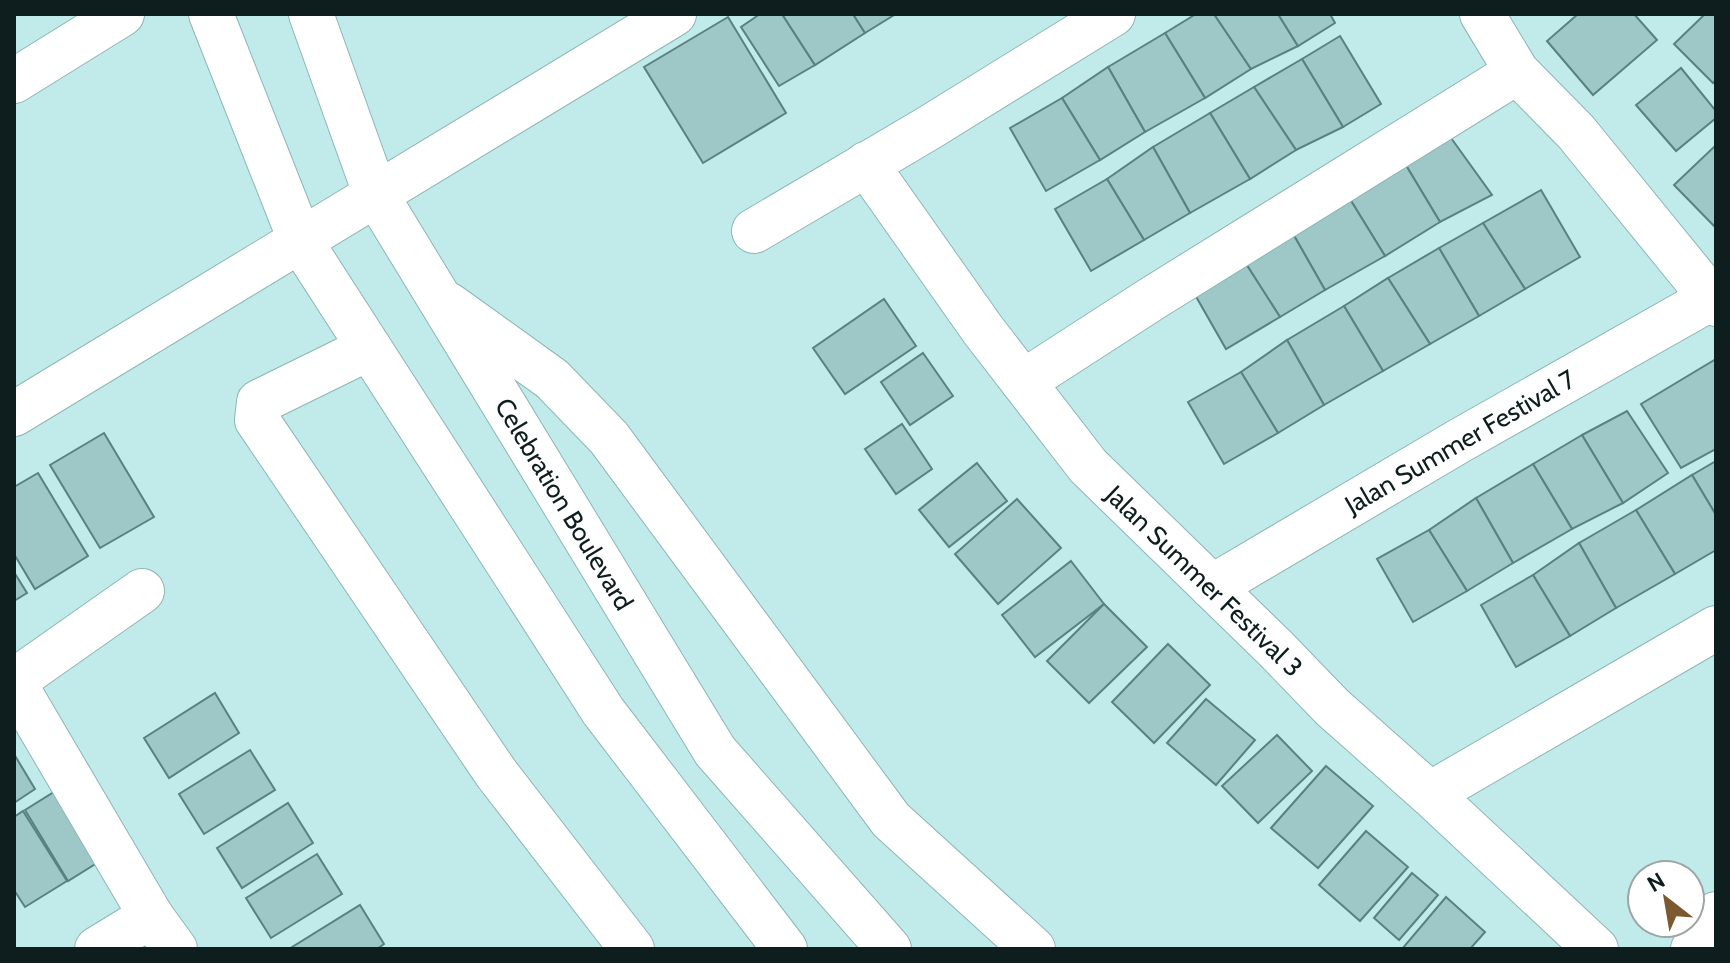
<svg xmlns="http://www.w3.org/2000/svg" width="1730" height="963" viewBox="0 0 1730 963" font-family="Cabin,sans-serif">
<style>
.building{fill:#9ec7c7;stroke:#5a8181;stroke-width:2}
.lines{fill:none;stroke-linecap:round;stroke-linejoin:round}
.minor-casing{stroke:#8db6b5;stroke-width:46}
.minor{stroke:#fff;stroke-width:44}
.labels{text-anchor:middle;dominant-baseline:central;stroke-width:7;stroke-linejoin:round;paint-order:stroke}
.street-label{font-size:26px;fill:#0e1e1e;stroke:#fff}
</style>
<rect width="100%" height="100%" fill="#c1ebeb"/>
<!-- building -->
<g class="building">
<path d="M 760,14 L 782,14 L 815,65 L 779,86 L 741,27 Z"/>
<path d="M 782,14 L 853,14 L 865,33 L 815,65 Z"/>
<path d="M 853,14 L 893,14 L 894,15 L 865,33 Z"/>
<path d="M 1196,14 L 1214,14 L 1251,69 L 1205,98 L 1165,33 Z"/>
<path d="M 1214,14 L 1278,14 L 1298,46 L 1251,69 Z"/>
<path d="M 1278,14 L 1330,14 L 1335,23 L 1298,46 Z"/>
<path d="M 1578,14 L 1634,14 L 1657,40 L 1593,95 L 1547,41 Z"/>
<path d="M 1705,14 L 1716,14 L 1716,80 L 1713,83 L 1674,44 Z"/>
<path d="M 728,17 L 786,113 L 703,163 L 644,67 Z"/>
<path d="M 1165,33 L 1205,98 L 1145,132 L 1108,67 Z"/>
<path d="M 1340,36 L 1381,104 L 1343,127 L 1302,59 Z"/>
<path d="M 1302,59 L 1343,127 L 1296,150 L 1254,87 Z"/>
<path d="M 1108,67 L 1145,132 L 1100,160 L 1062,98 Z"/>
<path d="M 1681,68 L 1716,111 L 1716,118 L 1676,151 L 1636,105 Z"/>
<path d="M 1254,87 L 1296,150 L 1250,179 L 1210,113 Z"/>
<path d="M 1062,98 L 1100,160 L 1046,191 L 1010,128 Z"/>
<path d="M 1210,113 L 1250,179 L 1190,213 L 1153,147 Z"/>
<path d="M 1446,131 L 1492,195 L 1440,222 L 1401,157 Z"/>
<path d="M 1716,145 L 1716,228 L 1674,185 Z"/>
<path d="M 1153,147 L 1190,213 L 1144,240 L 1107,179 Z"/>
<path d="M 1401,157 L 1440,222 L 1385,256 L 1345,191 Z"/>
<path d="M 1107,179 L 1144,240 L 1091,271 L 1055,209 Z"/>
<path d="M 1541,190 L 1580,257 L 1525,289 L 1483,223 Z"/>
<path d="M 1345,191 L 1385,256 L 1325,290 L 1288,225 Z"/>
<path d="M 1483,223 L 1525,289 L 1479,316 L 1439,248 Z"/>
<path d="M 1288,225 L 1325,290 L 1280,317 L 1241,256 Z"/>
<path d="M 1439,248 L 1479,316 L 1430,344 L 1388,278 Z"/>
<path d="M 1241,256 L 1280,317 L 1226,349 L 1190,286 Z"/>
<path d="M 1388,278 L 1430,344 L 1383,371 L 1344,306 Z"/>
<path d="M 884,299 L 916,346 L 845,394 L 813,348 Z"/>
<path d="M 1344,306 L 1383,371 L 1324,405 L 1287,340 Z"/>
<path d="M 1287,340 L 1324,405 L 1278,433 L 1241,372 Z"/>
<path d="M 923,353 L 953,396 L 910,425 L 881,382 Z"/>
<path d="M 1716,359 L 1716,449 L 1681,468 L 1641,404 Z"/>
<path d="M 1241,372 L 1278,433 L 1224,464 L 1188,402 Z"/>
<path d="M 1627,411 L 1668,473 L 1623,503 L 1582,435 Z"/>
<path d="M 902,424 L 932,469 L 896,494 L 865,449 Z"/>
<path d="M 104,433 L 154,517 L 100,548 L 50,465 Z"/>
<path d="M 1582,435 L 1623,503 L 1572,529 L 1533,464 Z"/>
<path d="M 1716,461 L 1716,515 L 1692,475 Z"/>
<path d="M 977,463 L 1007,501 L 949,547 L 919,510 Z"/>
<path d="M 1533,464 L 1572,529 L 1513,563 L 1476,498 Z"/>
<path d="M 38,473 L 88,556 L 35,589 L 14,554 L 14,487 Z"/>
<path d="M 1692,475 L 1716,515 L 1716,550 L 1675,574 L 1636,510 Z"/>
<path d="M 1476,498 L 1513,563 L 1467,591 L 1429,530 Z"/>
<path d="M 1017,499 L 1061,548 L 998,604 L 955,554 Z"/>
<path d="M 1636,510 L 1675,574 L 1616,608 L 1579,543 Z"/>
<path d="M 1429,530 L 1467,591 L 1413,622 L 1377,559 Z"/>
<path d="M 1579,543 L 1616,608 L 1570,636 L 1533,575 Z"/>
<path d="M 1071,561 L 1104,604 L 1035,657 L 1002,615 Z"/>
<path d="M 14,572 L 27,593 L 14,601 Z"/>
<path d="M 1533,575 L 1570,636 L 1516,667 L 1481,605 Z"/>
<path d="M 1104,604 L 1147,647 L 1089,703 L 1047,661 Z"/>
<path d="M 1168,644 L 1210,685 L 1154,743 L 1112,702 Z"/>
<path d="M 215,693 L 239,733 L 169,778 L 144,738 Z"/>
<path d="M 1206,699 L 1255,740 L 1216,785 L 1167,743 Z"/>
<path d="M 1277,735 L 1312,771 L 1258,823 L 1222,786 Z"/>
<path d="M 250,750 L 275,790 L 204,834 L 179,794 Z"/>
<path d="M 14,754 L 35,789 L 14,803 Z"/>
<path d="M 1326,766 L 1373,806 L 1318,868 L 1271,828 Z"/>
<path d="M 54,792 L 97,863 L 68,881 L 25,810 Z"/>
<path d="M 288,803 L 313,843 L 242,888 L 217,848 Z"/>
<path d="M 23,811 L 67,881 L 25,907 L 14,890 L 14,817 Z"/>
<path d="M 1366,831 L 1408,867 L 1360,921 L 1319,885 Z"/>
<path d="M 317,854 L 342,894 L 271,938 L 246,898 Z"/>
<path d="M 1412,873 L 1438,895 L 1399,940 L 1374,918 Z"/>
<path d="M 1446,897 L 1485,932 L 1470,949 L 1402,949 Z"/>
<path d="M 360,905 L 384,944 L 377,949 L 289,949 Z"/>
</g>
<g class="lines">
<defs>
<g id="minor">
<path d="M 211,14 L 301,242 L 603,711 L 785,949"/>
<path d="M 311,14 L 375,193 L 715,751 L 889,949"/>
<path d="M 1482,14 L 1517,72 L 1576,132 L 1716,304"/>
<path d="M 14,81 L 122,14"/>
<path d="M 866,164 L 983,330 L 1088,466 L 1277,650 L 1332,707 L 1430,794 L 1596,949"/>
<path d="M 754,231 L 927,129 L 1113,14"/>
<path d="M 449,305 L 552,379 L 609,438 L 891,820 L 1033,949"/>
<path d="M 369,348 L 259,402 L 257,420 L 496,773 L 632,949"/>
<path d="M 1023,382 L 1153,298 L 1517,72"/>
<path d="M 14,414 L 674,14"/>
<path d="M 1212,587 L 1459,441 L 1710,299"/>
<path d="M 14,681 L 142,591"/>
<path d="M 14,683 L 151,916 L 175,949"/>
<path d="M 1430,794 L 1716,628"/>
<path d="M 97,949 L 151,916"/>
<path d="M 1693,949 L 1716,914"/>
</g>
</defs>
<!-- minor casing -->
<use href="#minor" class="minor-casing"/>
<!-- minor -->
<use href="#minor" class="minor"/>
</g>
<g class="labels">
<!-- street labels -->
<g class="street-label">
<text transform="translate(1460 442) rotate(-30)">Jalan Summer Festival 7</text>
<text transform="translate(564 504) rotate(59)">Celebration Boulevard</text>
<text transform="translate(1204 581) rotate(44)">Jalan Summer Festival 3</text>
</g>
</g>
<!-- border -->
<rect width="1730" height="963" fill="none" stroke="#0e1e1e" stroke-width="32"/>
<!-- north arrow -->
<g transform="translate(1666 899) rotate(329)"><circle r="38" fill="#ffffff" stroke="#9fa5a5" stroke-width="2"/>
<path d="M0-6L14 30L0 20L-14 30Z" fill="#7b5a31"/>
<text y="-12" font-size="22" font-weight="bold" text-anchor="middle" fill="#0e1e1e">N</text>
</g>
</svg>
